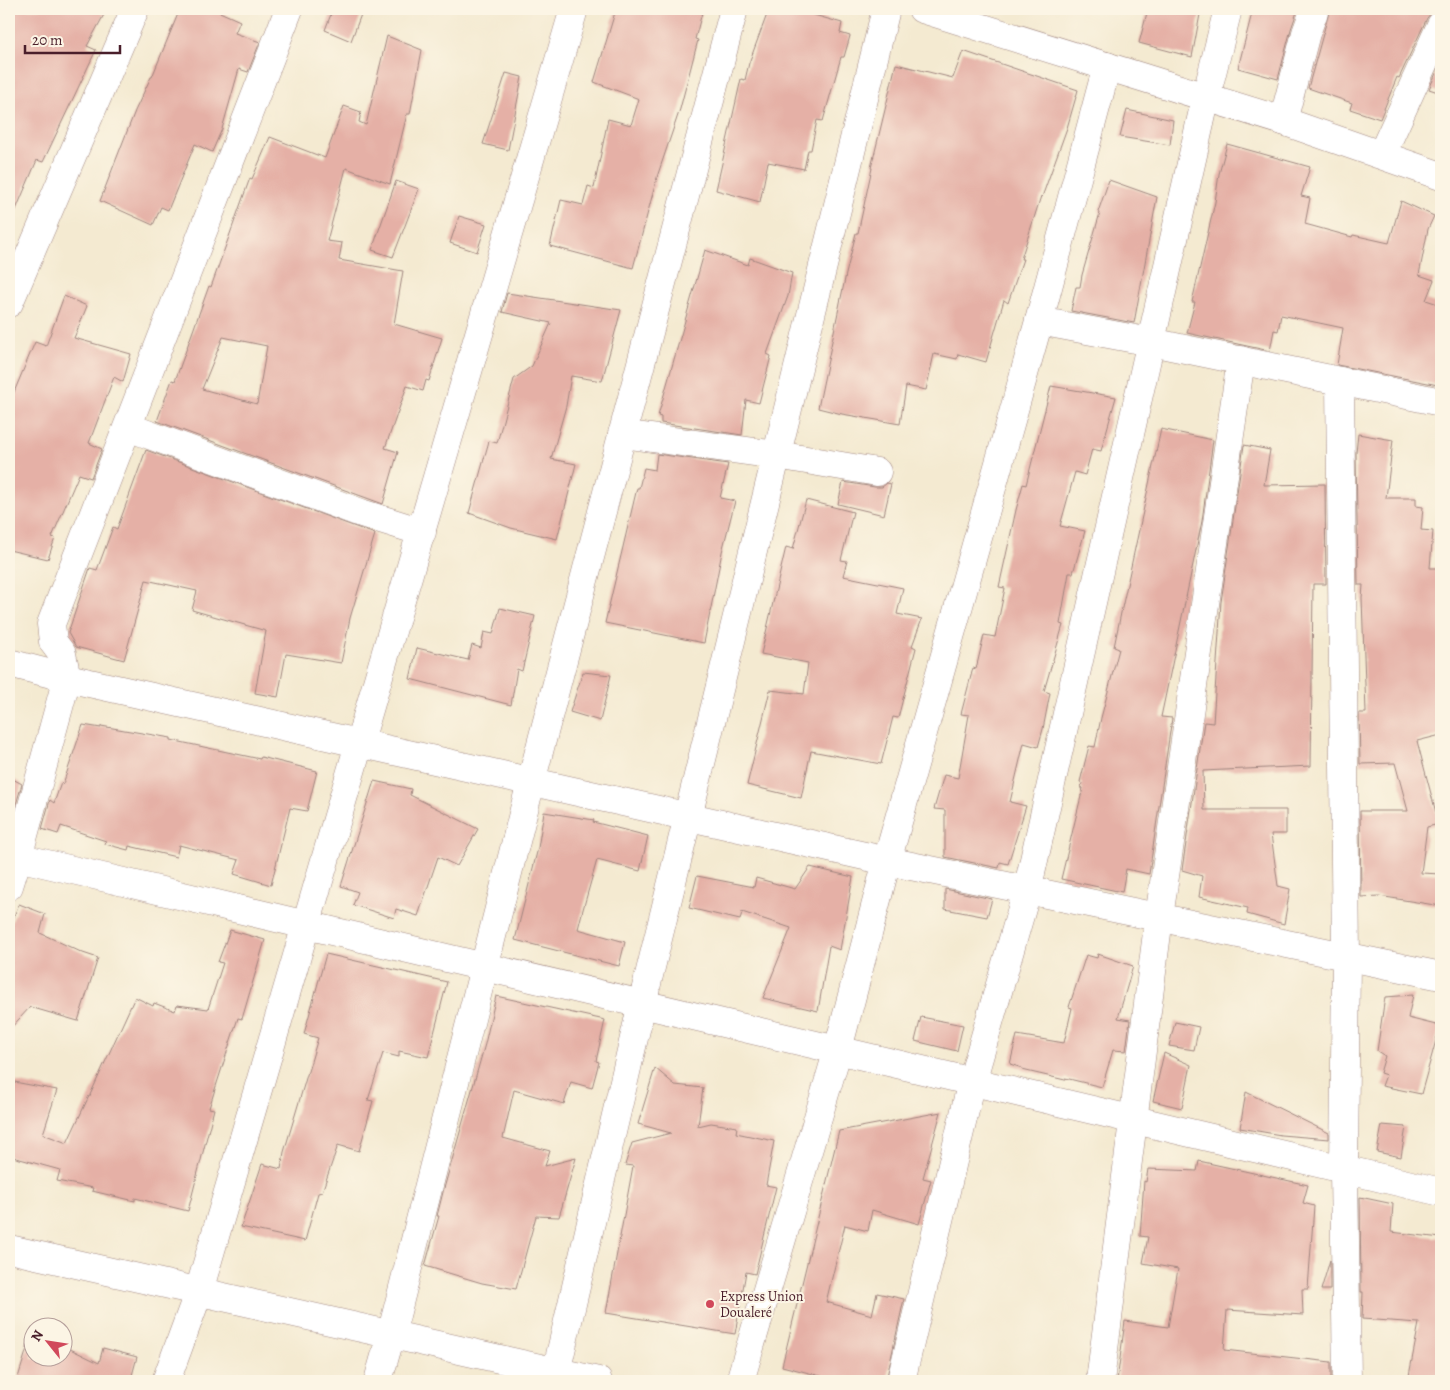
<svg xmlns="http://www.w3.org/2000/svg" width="1450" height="1390" viewBox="0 0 1450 1390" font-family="Alegreya,serif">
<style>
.building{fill:#e5b0a6;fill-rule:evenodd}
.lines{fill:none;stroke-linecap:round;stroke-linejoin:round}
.minor-casing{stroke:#9f847e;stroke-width:29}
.minor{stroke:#fff;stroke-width:28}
.poi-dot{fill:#d1495b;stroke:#fcf5e5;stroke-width:2}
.labels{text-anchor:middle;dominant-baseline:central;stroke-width:4;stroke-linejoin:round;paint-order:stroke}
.poi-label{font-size:14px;fill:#4a1f2b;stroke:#fcf5e5;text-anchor:start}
</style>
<rect width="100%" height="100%" fill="#fcf5e5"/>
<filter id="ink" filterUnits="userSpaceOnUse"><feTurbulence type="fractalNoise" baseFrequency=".02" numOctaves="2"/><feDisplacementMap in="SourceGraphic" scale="10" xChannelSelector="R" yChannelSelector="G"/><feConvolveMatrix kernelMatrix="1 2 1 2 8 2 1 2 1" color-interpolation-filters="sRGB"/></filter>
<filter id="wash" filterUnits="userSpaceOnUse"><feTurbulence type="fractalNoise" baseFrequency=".0096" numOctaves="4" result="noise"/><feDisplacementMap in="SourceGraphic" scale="20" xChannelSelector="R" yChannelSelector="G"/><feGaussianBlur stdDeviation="1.12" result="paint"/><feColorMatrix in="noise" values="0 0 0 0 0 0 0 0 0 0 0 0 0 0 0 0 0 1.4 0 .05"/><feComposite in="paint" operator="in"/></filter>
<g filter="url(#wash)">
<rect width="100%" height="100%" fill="#f4ead1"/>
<g id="blocks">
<!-- building -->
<g class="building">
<path d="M 9,9 L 107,9 L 87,46 L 96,50 L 43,162 L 37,160 L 9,226 Z"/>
<path d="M 180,9 L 213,9 L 240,21 L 235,33 L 260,42 L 248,72 L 239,69 L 222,129 L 212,152 L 195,144 L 168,210 L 161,207 L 153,225 L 100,201 L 135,111 L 151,77 L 152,77 Z"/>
<path d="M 333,9 L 363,9 L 351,41 L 325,30 Z"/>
<path d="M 616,9 L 703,9 L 695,39 L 698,40 L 680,109 L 658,174 L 633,268 L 550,246 L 561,200 L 583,205 L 588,186 L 594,188 L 608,119 L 631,125 L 639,99 L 594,82 Z"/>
<path d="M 769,9 L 793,9 L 842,23 L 840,33 L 850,36 L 844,57 L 841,57 L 823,121 L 817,120 L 811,150 L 808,150 L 804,169 L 768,162 L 760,202 L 716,190 L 741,79 L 745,80 L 749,63 Z"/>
<path d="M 1148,9 L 1201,9 L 1192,57 L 1139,43 Z"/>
<path d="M 1253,9 L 1298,9 L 1291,29 L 1278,79 L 1238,68 Z"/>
<path d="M 1330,9 L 1441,9 L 1432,12 L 1427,18 L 1399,78 L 1397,77 L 1380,119 L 1350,109 L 1352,103 L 1308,88 Z"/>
<path d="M 387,36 L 422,50 L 410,114 L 407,114 L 390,184 L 346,168 L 327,241 L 342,243 L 339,260 L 403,271 L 394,324 L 442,338 L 429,381 L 426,380 L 423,391 L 407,386 L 385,448 L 398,452 L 383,504 L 157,421 L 172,380 L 175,381 L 209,286 L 211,287 L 250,178 L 252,179 L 270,137 L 325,158 L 344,106 L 361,112 L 359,122 L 366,125 ZM 223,337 L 267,346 L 257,404 L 202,389 Z"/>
<path d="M 963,51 L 1078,90 L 1067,128 L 1042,197 L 1041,196 L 1021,259 L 1023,259 L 1008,303 L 1004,300 L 986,362 L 958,354 L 957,359 L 934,354 L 926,390 L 906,386 L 900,424 L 842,414 L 818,408 L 846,274 L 856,233 L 858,233 L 872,168 L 871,168 L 896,64 L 953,78 Z"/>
<path d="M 1441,62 L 1441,93 L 1429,89 Z"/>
<path d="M 506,73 L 522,77 L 508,150 L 483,144 Z"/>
<path d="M 1127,110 L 1173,120 L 1170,145 L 1120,137 Z"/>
<path d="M 1227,144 L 1310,167 L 1301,196 L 1310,198 L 1305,224 L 1352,237 L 1353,235 L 1389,243 L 1401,201 L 1434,216 L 1428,229 L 1419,275 L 1434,280 L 1426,300 L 1441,305 L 1441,373 L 1438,385 L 1337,365 L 1343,328 L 1281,315 L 1278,331 L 1274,330 L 1270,351 L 1187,333 L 1195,302 L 1192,302 L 1215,202 L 1219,174 Z"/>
<path d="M 1109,180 L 1157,197 L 1134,323 L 1071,311 L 1076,287 L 1080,287 L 1082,275 L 1100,213 L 1098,212 Z"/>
<path d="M 396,181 L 419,189 L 393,257 L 372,250 Z"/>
<path d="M 459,216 L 486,224 L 477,252 L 450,243 Z"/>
<path d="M 705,250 L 748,265 L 750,258 L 792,273 L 788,296 L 767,354 L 771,356 L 759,403 L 746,400 L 742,435 L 661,423 L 661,417 L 658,416 Z"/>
<path d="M 507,293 L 621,310 L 602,381 L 571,376 L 566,406 L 551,459 L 576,464 L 557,539 L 511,528 L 469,513 L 489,441 L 497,443 L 514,379 L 532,366 L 551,323 L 502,312 Z"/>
<path d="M 64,296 L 87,306 L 74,338 L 131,354 L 123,382 L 114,377 L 89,443 L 102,449 L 91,478 L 79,474 L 52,537 L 55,538 L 48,559 L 9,550 L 9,404 L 35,342 L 46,346 Z"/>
<path d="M 1051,386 L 1116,397 L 1101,451 L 1092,449 L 1085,475 L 1075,472 L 1060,526 L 1085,531 L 1073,573 L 1069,573 L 1060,624 L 1063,625 L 1044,691 L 1050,693 L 1043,729 L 1038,747 L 1024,743 L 1010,802 L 1026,806 L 1008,864 L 1000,862 L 999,868 L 945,857 L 945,810 L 934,809 L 944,775 L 958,778 L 969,715 L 961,714 L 973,668 L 976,669 L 984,635 L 995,637 L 1005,588 L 999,587 L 1016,510 L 1023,484 L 1026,485 Z"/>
<path d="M 1161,429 L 1213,440 L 1202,521 L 1161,717 L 1172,718 L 1149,874 L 1126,869 L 1122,892 L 1061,879 L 1083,788 L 1081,788 L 1082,783 L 1080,782 L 1089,746 L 1095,747 L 1101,718 L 1119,649 L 1114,647 L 1122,608 Z"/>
<path d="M 1358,434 L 1393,440 L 1386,498 L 1416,498 L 1416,506 L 1423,507 L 1421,530 L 1433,531 L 1430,568 L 1441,568 L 1441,735 L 1417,741 L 1439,824 L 1427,827 L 1421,873 L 1441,874 L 1441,906 L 1379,896 L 1361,897 L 1360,811 L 1408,811 L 1395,763 L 1360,764 L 1359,713 L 1366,713 L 1362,598 L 1363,585 L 1358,585 L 1356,453 Z"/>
<path d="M 1244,445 L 1270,450 L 1264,485 L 1325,484 L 1326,584 L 1313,584 L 1311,766 L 1203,771 L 1204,810 L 1286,810 L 1286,834 L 1271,834 L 1278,886 L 1290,889 L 1284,924 L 1247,914 L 1248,908 L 1199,897 L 1202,876 L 1182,870 L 1204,722 L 1213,723 L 1221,602 Z"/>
<path d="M 146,450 L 375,534 L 350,618 L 341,663 L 286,654 L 278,697 L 255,693 L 266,631 L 192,610 L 197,591 L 146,580 L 124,660 L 76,647 L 68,633 L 90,568 L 97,570 L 113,527 L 117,529 Z"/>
<path d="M 657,454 L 728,464 L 720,498 L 735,501 L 722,552 L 704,643 L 605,623 L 637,488 L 639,488 L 644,468 L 655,470 Z"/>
<path d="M 843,482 L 875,487 L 882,487 L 887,483 L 891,484 L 884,515 L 838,504 Z"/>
<path d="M 806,500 L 853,512 L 841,560 L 847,561 L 843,576 L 903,588 L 897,614 L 922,619 L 912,646 L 916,648 L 898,718 L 893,717 L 881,764 L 811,751 L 801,798 L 747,785 L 770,690 L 804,694 L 808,663 L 761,654 L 786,547 L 793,549 Z"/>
<path d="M 500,608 L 535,616 L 522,671 L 517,669 L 511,705 L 410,679 L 417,648 L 468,660 L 472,645 L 481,648 L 484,632 L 493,634 Z"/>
<path d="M 583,672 L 611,675 L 600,721 L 570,712 Z"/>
<path d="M 83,725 L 101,728 L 101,726 L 171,738 L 171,740 L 260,759 L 261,757 L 317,771 L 307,811 L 290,808 L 271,885 L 234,874 L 239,860 L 179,845 L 176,857 L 129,846 L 128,850 L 105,844 L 106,841 L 61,826 L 58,834 L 42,829 L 50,800 L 54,803 L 61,783 L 63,784 Z"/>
<path d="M 9,777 L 22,784 L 12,818 L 9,817 Z"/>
<path d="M 374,781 L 411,789 L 410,795 L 478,829 L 457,866 L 438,857 L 418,916 L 396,909 L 394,918 L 353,905 L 358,892 L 341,886 Z"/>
<path d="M 544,812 L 594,820 L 593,822 L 648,836 L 640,871 L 597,860 L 582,913 L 578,929 L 625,942 L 619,966 L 515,940 L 538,848 Z"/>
<path d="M 810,867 L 853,877 L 840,950 L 829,946 L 818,1011 L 763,998 L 791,928 L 742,912 L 740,920 L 689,908 L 697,876 L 754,887 L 756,878 L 795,889 Z"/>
<path d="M 945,889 L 992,899 L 987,917 L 945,909 Z"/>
<path d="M 19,904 L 45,914 L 40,933 L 83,953 L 98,958 L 78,1021 L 30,1007 L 9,1030 L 9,928 Z"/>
<path d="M 230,930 L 265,940 L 242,1019 L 238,1018 L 209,1108 L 214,1109 L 188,1211 L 135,1198 L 135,1201 L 92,1191 L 93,1188 L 57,1181 L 60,1170 L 9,1156 L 9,1081 L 57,1090 L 43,1134 L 67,1143 L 89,1096 L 91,1096 L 90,1095 L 135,997 L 153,1006 L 154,1003 L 175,1011 L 177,1005 L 208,1009 L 223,963 L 218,962 Z"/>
<path d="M 326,954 L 447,982 L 428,1057 L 399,1051 L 399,1057 L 383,1053 L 368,1100 L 373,1101 L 359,1151 L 338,1145 L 322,1192 L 318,1193 L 305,1241 L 241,1227 L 262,1164 L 281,1169 L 284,1152 L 318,1038 L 304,1034 Z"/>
<path d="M 1098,954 L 1133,966 L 1118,1018 L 1130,1020 L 1126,1051 L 1113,1050 L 1102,1087 L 1065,1078 L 1065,1080 L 1022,1070 L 1022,1068 L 1010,1064 L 1017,1035 L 1064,1043 L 1072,1008 L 1069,1007 L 1086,955 L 1097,958 Z"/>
<path d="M 1413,995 L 1408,1018 L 1440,1026 L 1421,1094 L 1382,1086 L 1386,1075 L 1380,1073 L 1385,1056 L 1377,1051 L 1385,997 Z"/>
<path d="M 496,996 L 605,1020 L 596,1061 L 599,1062 L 592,1088 L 571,1082 L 564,1104 L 514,1090 L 503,1138 L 550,1151 L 545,1166 L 576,1158 L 559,1217 L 536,1216 L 516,1289 L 482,1283 L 425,1266 L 439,1216 L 437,1216 L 443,1192 L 485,1044 Z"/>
<path d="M 921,1017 L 963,1025 L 957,1051 L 915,1041 Z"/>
<path d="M 1175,1022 L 1199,1027 L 1194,1050 L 1169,1046 Z"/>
<path d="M 1164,1053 L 1191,1065 L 1182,1108 L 1153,1101 Z"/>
<path d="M 655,1068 L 675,1085 L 703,1088 L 698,1126 L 711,1123 L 737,1127 L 736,1133 L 774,1141 L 766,1185 L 776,1187 L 755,1274 L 746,1272 L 735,1334 L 606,1313 L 633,1166 L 625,1165 L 632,1143 L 671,1133 L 638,1124 Z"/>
<path d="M 1246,1092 L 1329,1133 L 1329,1139 L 1281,1135 L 1240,1128 Z"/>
<path d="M 941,1112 L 923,1178 L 931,1180 L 919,1224 L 872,1210 L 868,1231 L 845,1225 L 826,1302 L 872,1315 L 877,1293 L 904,1299 L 886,1381 L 868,1381 L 845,1377 L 844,1381 L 840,1381 L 782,1366 L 839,1131 Z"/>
<path d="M 1382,1125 L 1406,1127 L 1401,1157 L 1377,1152 Z"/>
<path d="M 1199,1161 L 1308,1185 L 1303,1203 L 1314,1206 L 1308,1289 L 1302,1289 L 1303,1315 L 1227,1310 L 1224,1350 L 1331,1362 L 1331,1381 L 1117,1381 L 1125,1321 L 1168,1327 L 1178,1269 L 1143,1263 L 1148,1237 L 1140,1236 L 1144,1181 L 1146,1182 L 1148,1169 L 1197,1171 Z"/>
<path d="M 1360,1197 L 1393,1204 L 1391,1232 L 1441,1238 L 1441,1381 L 1408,1381 L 1419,1323 L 1362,1319 L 1363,1292 L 1361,1292 Z"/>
<path d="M 1330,1260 L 1330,1290 L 1321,1290 Z"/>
<path d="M 32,1332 L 32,1358 L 62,1358 L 62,1345 L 99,1363 L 103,1348 L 137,1357 L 131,1379 L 135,1381 L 17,1381 Z"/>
</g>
</g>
</g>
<g filter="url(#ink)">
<use href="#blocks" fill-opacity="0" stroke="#9f847e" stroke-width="1"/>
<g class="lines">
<defs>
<g id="minor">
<path d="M 922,9 L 1283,121 L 1441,176"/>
<path d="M 1283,121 L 1306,33 L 1315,9"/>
<path d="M 1382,154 L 1441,25"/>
<path d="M 9,303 L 135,9"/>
<path d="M 1039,321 L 1151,342 L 1441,402"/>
<path d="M 1340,381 L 1346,957 L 1344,1170 L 1347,1381"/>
<path d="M 128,427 L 361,513 L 422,532"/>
<path d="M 622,434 L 777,455 L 877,472"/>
<path d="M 9,663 L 67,678 L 887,861 L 1441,976"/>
<path d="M 9,855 C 486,970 963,1084 1441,1192"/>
<path d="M 9,886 L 18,857 L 67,678 L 62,654 L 53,642 L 51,624 L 289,9"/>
<path d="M 9,1249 L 598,1381"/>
<path d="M 166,1381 L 199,1291 L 574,9"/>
<path d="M 378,1381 L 391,1335 L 531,782 L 734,9"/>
<path d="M 554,1381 L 641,1008 L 886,9"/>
<path d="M 740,1381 L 837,1053 L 887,861 L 1039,321 L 1107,66"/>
<path d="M 901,1381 L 971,1085 L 1027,891 L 1206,97 L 1228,9"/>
<path d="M 1100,1381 L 1159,917 L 1241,360"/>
</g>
</defs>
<!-- minor casing -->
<use href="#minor" class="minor-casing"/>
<!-- minor -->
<use href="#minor" class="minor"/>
</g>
</g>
<!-- markers -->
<circle class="poi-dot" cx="710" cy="1304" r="5"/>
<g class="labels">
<!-- poi labels -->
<g class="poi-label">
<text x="720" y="1296">Express Union<tspan x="720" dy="16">Doualeré</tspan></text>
</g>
</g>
<!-- margin -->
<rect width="1450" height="1390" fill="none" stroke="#fcf5e5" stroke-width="30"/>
<!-- north arrow -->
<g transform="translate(48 1342) rotate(300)"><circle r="24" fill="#fcf5e5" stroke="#b59f9b"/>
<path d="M0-4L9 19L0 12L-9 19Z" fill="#d1495b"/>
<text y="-8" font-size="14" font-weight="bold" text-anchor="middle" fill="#4a1f2b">N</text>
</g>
<!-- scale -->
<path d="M25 45v8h95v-8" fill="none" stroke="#4a1f2b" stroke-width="2.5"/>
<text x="32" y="45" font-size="15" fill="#4a1f2b" stroke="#fcf5e5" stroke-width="4" paint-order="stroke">20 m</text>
</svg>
